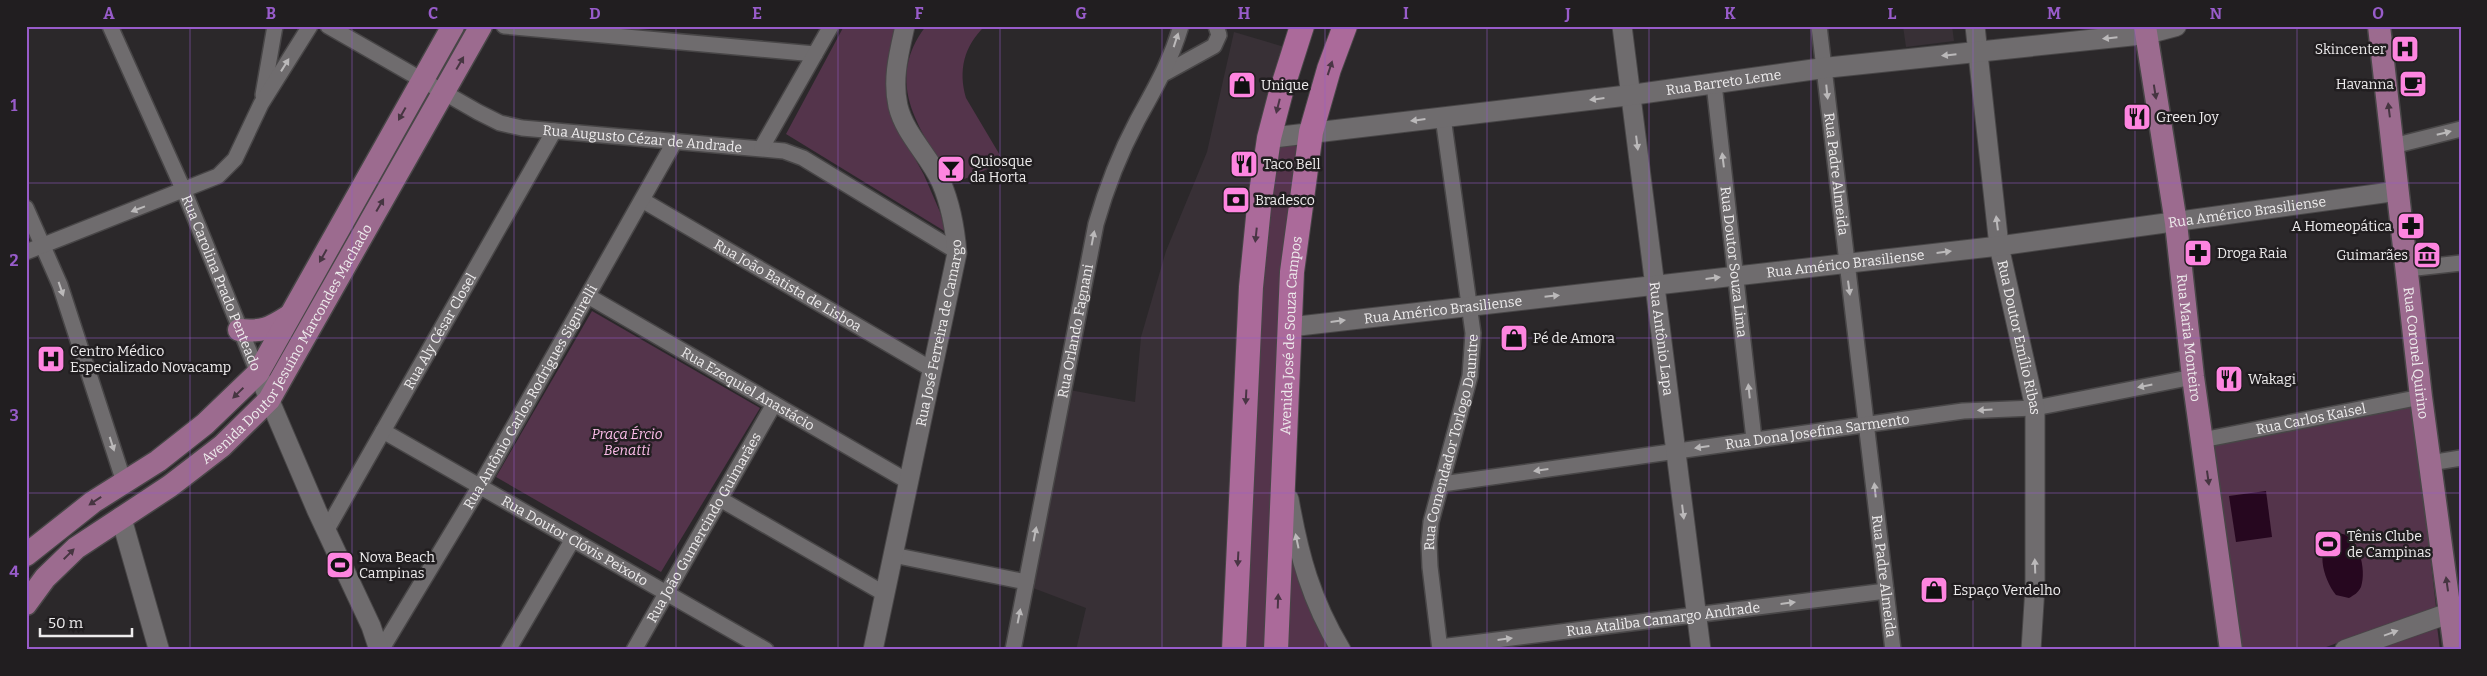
<svg xmlns="http://www.w3.org/2000/svg" width="2487" height="676" viewBox="0 0 2487 676" font-family="Bitter,serif">
<style>
.built{fill:#383036}
.green{fill:#54344b}
.water{fill:#26071f}
.lines{fill:none;stroke-linecap:round;stroke-linejoin:round}
.minor-casing{stroke:#484647;stroke-width:18}
.tertiary-casing{stroke:#484647;stroke-width:21}
.secondary-casing{stroke:#484647;stroke-width:22}
.primary-casing{stroke:#484647;stroke-width:25}
.trunk-casing{stroke:#484647;stroke-width:26}
.minor{stroke:#6f6c6e;stroke-width:15}
.tertiary{stroke:#6f6c6e;stroke-width:19}
.secondary{stroke:#6f6c6e;stroke-width:20}
.primary{stroke:#9c6b8f;stroke-width:22}
.trunk{stroke:#ab6a9a;stroke-width:24}
.oneway{fill:#bbb9ba}
.oneway2{fill:#463541}
.oneway3{fill:#4a3545}
.grid{fill:none;stroke:#985cca;stroke-width:1;stroke-opacity:0.55}
.labels{text-anchor:middle;dominant-baseline:central;stroke-width:5;stroke-linejoin:round;paint-order:stroke}
.poi-label{font-size:14px;fill:#eeeced;stroke:#211e20;text-anchor:start}
.street-label{font-size:14px;fill:#eeeced;stroke:#211e20}
.park-label{font-size:14px;font-style:italic;fill:#ffbfec;stroke:#211e20}
.neatline{fill:none;stroke:#985cca;stroke-width:2}
.grid-label{font-size:16px;text-anchor:middle;font-weight:bold;fill:#985cca}
</style>
<rect width="100%" height="100%" fill="#2b282a"/>
<!-- built -->
<g class="built">
<path d="M 1903,26 L 1952,26 L 1954,41 L 1906,47 Z"/>
<path d="M 1234,32 L 1288,48 L 1225,650 L 1076,650 L 1086,608 L 1033,588 L 1064,389 L 1135,402 L 1141,337 L 1166,251 L 1207,152 Z"/>
</g>
<!-- green -->
<g class="green">
<path d="M 844,26 L 895,26 L 893,50 L 902,135 L 924,175 L 940,212 L 946,232 L 786,134 Z"/>
<path d="M 926,26 L 985,26 C 964,46 958,70 966,98 L 1004,162 L 955,183 C 921,133 882,83 926,26 Z"/>
<path d="M 1304,139 L 1271,650 L 1239,650 L 1257,279 L 1274,142 Z"/>
<path d="M 592,311 L 760,408 L 661,572 L 496,477 Z"/>
<path d="M 2413,405 L 2436,607 L 2318,650 L 2241,650 L 2213,445 Z"/>
<path d="M 1293,547 L 1337,650 L 1283,650 L 1284,548 Z"/>
<path d="M 2437,626 L 2440,650 L 2370,650 Z"/>
</g>
<!-- water -->
<g class="water">
<path d="M 2266,491 L 2272,537 L 2236,542 L 2229,496 Z"/>
<path d="M 2337,533 C 2359,533 2367,570 2361,587 C 2358,593 2354,595 2349,598 L 2336,595 C 2323,579 2313,544 2337,533 Z"/>
</g>
<g class="lines">
<defs>
<g id="minor">
<path id="s1" d="M 110,26 L 184,191 L 258,373"/>
<path id="s2" d="M 328,26 L 478,112 L 500,123 L 522,128 L 784,151 L 803,158 L 956,251"/>
<path d="M 504,26 L 815,54"/>
<path id="s3" d="M 1819,26 L 1893,650"/>
<path d="M 1165,73 L 1214,46 L 1219,35 L 1216,26"/>
<path id="s4" d="M 1714,84 L 1754,439"/>
<path d="M 263,95 L 275,26"/>
<path d="M 2393,146 L 2461,129"/>
<path d="M 762,147 L 831,26"/>
<path id="s5" d="M 642,200 L 933,370"/>
<path d="M 26,208 L 60,285 L 124,482"/>
<path d="M 26,252 L 218,176 L 235,159 L 261,104 L 310,26"/>
<path d="M 2407,269 L 2461,263"/>
<path id="s6" d="M 588,296 L 909,482"/>
<path id="s7" d="M 383,431 L 766,650"/>
<path id="s8" d="M 2202,440 L 2421,397"/>
<path d="M 2430,463 L 2461,458"/>
<path id="s9" d="M 1442,484 L 1963,411 L 2035,408 L 2193,377"/>
<path d="M 720,499 L 885,594"/>
<path id="s10" d="M 326,531 L 554,131"/>
<path d="M 893,555 L 1026,582"/>
<path id="s11" d="M 1440,647 L 1886,591"/>
<path id="s12" d="M 381,650 L 480,486 L 675,141"/>
<path d="M 508,650 L 573,539"/>
<path id="s13" d="M 634,650 L 774,404"/>
<path id="s14" d="M 1013,650 L 1096,224 C 1106,189 1120,153 1137,121 C 1155,88 1170,63 1181,26"/>
<path id="s15" d="M 1440,650 L 1430,567 L 1429,543 L 1431,522 L 1470,376 L 1473,333 L 1443,117"/>
</g>
<g id="tertiary">
<path id="s16" d="M 1622,26 L 1701,650"/>
<path id="s17" d="M 1975,26 L 1999,246 L 2035,408 L 2035,587 L 2031,650"/>
<path id="s18" d="M 1290,327 L 1999,246 L 2398,191"/>
<path d="M 258,373 L 317,511 L 371,626 L 379,650"/>
<path d="M 1289,499 C 1299,556 1311,600 1341,650"/>
<path id="s19" d="M 873,650 L 957,253 C 955,228 951,205 941,182 C 929,155 905,135 898,106 C 892,79 899,53 905,26"/>
</g>
<g id="secondary">
<path id="s20" d="M 1269,138 L 1631,95 L 1824,68 L 2146,34 L 2176,26"/>
<path d="M 121,517 L 159,650"/>
<path d="M 2345,650 L 2461,609"/>
</g>
<g id="primary">
<path id="s21" d="M 2145,26 L 2176,223 L 2193,377 L 2231,650"/>
<path id="s22" d="M 2379,26 L 2421,397 L 2455,650"/>
<path d="M 239,330 C 262,332 269,329 289,316"/>
<path d="M 26,555 L 93,502 L 158,461 L 205,424 L 258,373 L 453,26"/>
<path id="s23" d="M 26,604 L 45,578 L 76,548 L 170,486 L 222,446 L 269,400 L 481,26"/>
</g>
<g id="trunk">
<path d="M 1234,650 L 1251,287 L 1259,207 L 1269,138 L 1281,92 L 1302,26"/>
<path id="s24" d="M 1276,650 L 1292,272 L 1311,132 L 1329,69 L 1345,26"/>
</g>
</defs>
<!-- minor casing -->
<use href="#minor" class="minor-casing"/>
<!-- tertiary casing -->
<use href="#tertiary" class="tertiary-casing"/>
<!-- secondary casing -->
<use href="#secondary" class="secondary-casing"/>
<!-- primary casing -->
<use href="#primary" class="primary-casing"/>
<!-- trunk casing -->
<use href="#trunk" class="trunk-casing"/>
<!-- minor -->
<use href="#minor" class="minor"/>
<!-- tertiary -->
<use href="#tertiary" class="tertiary"/>
<!-- secondary -->
<use href="#secondary" class="secondary"/>
<!-- primary -->
<use href="#primary" class="primary"/>
<!-- trunk -->
<use href="#trunk" class="trunk"/>
</g>
<!-- one-way arrows -->
<defs><path id="oneway-solid" d="M-6-.8H1V-3.2L6.5 0L1 3.2V.8H-6Z" transform="scale(1.25)"/></defs>
<g class="oneway">
<use href="#oneway-solid" transform="translate(2110 38) rotate(174)"/>
<use href="#oneway-solid" transform="translate(1176 40) rotate(-72)"/>
<use href="#oneway-solid" transform="translate(1949 55) rotate(174)"/>
<use href="#oneway-solid" transform="translate(285 65) rotate(-58)"/>
<use href="#oneway-solid" transform="translate(1827 92) rotate(84)"/>
<use href="#oneway-solid" transform="translate(1597 99) rotate(173)"/>
<use href="#oneway-solid" transform="translate(1418 120) rotate(173)"/>
<use href="#oneway-solid" transform="translate(2444 133) rotate(-14)"/>
<use href="#oneway-solid" transform="translate(1637 143) rotate(83)"/>
<use href="#oneway-solid" transform="translate(1723 160) rotate(-97)"/>
<use href="#oneway-solid" transform="translate(138 209) rotate(159)"/>
<use href="#oneway-solid" transform="translate(1997 223) rotate(-97)"/>
<use href="#oneway-solid" transform="translate(1093 238) rotate(-79)"/>
<use href="#oneway-solid" transform="translate(1944 252) rotate(-7)"/>
<use href="#oneway-solid" transform="translate(1713 278) rotate(-7)"/>
<use href="#oneway-solid" transform="translate(1849 288) rotate(82)"/>
<use href="#oneway-solid" transform="translate(61 289) rotate(71)"/>
<use href="#oneway-solid" transform="translate(1552 296) rotate(-6)"/>
<use href="#oneway-solid" transform="translate(1338 321) rotate(-7)"/>
<use href="#oneway-solid" transform="translate(2145 386) rotate(169)"/>
<use href="#oneway-solid" transform="translate(1749 391) rotate(-96)"/>
<use href="#oneway-solid" transform="translate(1985 410) rotate(177)"/>
<use href="#oneway-solid" transform="translate(112 444) rotate(72)"/>
<use href="#oneway-solid" transform="translate(1702 447) rotate(172)"/>
<use href="#oneway-solid" transform="translate(1541 470) rotate(172)"/>
<use href="#oneway-solid" transform="translate(1875 490) rotate(-96)"/>
<use href="#oneway-solid" transform="translate(1683 512) rotate(83)"/>
<use href="#oneway-solid" transform="translate(1035 534) rotate(-79)"/>
<use href="#oneway-solid" transform="translate(1297 541) rotate(-102)"/>
<use href="#oneway-solid" transform="translate(2035 566) rotate(-92)"/>
<use href="#oneway-solid" transform="translate(1788 603) rotate(-7)"/>
<use href="#oneway-solid" transform="translate(1019 616) rotate(-79)"/>
<use href="#oneway-solid" transform="translate(2391 633) rotate(-20)"/>
<use href="#oneway-solid" transform="translate(1505 639) rotate(-7)"/>
</g>
<g class="oneway2">
<use href="#oneway-solid" transform="translate(460 63) rotate(-60)"/>
<use href="#oneway-solid" transform="translate(2155 92) rotate(81)"/>
<use href="#oneway-solid" transform="translate(2389 110) rotate(-97)"/>
<use href="#oneway-solid" transform="translate(402 114) rotate(119)"/>
<use href="#oneway-solid" transform="translate(380 205) rotate(-60)"/>
<use href="#oneway-solid" transform="translate(323 256) rotate(119)"/>
<use href="#oneway-solid" transform="translate(238 393) rotate(136)"/>
<use href="#oneway-solid" transform="translate(2208 478) rotate(82)"/>
<use href="#oneway-solid" transform="translate(95 501) rotate(146)"/>
<use href="#oneway-solid" transform="translate(69 554) rotate(-45)"/>
<use href="#oneway-solid" transform="translate(2447 584) rotate(-98)"/>
</g>
<g class="oneway3">
<use href="#oneway-solid" transform="translate(1330 68) rotate(-72)"/>
<use href="#oneway-solid" transform="translate(1278 106) rotate(104)"/>
<use href="#oneway-solid" transform="translate(1256 235) rotate(96)"/>
<use href="#oneway-solid" transform="translate(1246 397) rotate(93)"/>
<use href="#oneway-solid" transform="translate(1238 559) rotate(93)"/>
<use href="#oneway-solid" transform="translate(1278 601) rotate(-88)"/>
</g>
<!-- grid -->
<path class="grid" d="M 190,26 L 190,650M 352,26 L 352,650M 514,26 L 514,650M 676,26 L 676,650M 838,26 L 838,650M 1000,26 L 1000,650M 1162,26 L 1162,650M 1325,26 L 1325,650M 1487,26 L 1487,650M 1649,26 L 1649,650M 1811,26 L 1811,650M 1973,26 L 1973,650M 2135,26 L 2135,650M 2297,26 L 2297,650M 26,183 L 2461,183M 26,338 L 2461,338M 26,493 L 2461,493"/>
<!-- icons -->
<defs>
<symbol id="hospital-square" viewBox="-11 -11 22 22"><rect x="-9" y="-9" width="18" height="18" rx="4" fill="#fe85e0" stroke="#211e20"/><path d="M-5-5h3v3.5h4V-5h3V5h-3V1.5h-4V5h-3Z" fill="#111"/></symbol>
<symbol id="cafe-square" viewBox="-11 -11 22 22"><rect x="-9" y="-9" width="18" height="18" rx="4" fill="#fe85e0" stroke="#211e20"/><path d="M-5.5-4.5H6V0H3Q3 3.5 0 3.5H-2.5Q-5.5 3.5-5.5 0ZM3-3.2v2h1.7v-2ZM-6 4.5H4V6H-6Z" fill="#111"/></symbol>
<symbol id="shop-square" viewBox="-11 -11 22 22"><rect x="-9" y="-9" width="18" height="18" rx="4" fill="#fe85e0" stroke="#211e20"/><path d="M-5-2.5h2.3a2.7 3.5 0 0 1 5.4 0H5L5.5 6h-11ZM-1.5-2.5h3a1.5 2.3 0 0 0-3 0Z" fill="#111"/></symbol>
<symbol id="restaurant-square" viewBox="-11 -11 22 22"><rect x="-9" y="-9" width="18" height="18" rx="4" fill="#fe85e0" stroke="#211e20"/><path d="M-5-6h1v4h1v-4h1v4h1v-4h1v5L-1.5 .5V6h-2V.5L-5-1ZM5-6V6H3V1.5H1.5Q1.5-4 5-6Z" fill="#111"/></symbol>
<symbol id="bar-square" viewBox="-11 -11 22 22"><rect x="-9" y="-9" width="18" height="18" rx="4" fill="#fe85e0" stroke="#211e20"/><path d="M-6-5H6L.8 .8V4.5H3.5V6h-7V4.5H-.8V.8Z" fill="#111"/></symbol>
<symbol id="bank-square" viewBox="-11 -11 22 22"><rect x="-9" y="-9" width="18" height="18" rx="4" fill="#fe85e0" stroke="#211e20"/><path d="M-6-4H6V4H-6ZM0-2.3a2.3 2.3 0 1 0 0 4.6a2.3 2.3 0 1 0 0-4.6Z" fill="#111"/></symbol>
<symbol id="pharmacy-square" viewBox="-11 -11 22 22"><rect x="-9" y="-9" width="18" height="18" rx="4" fill="#fe85e0" stroke="#211e20"/><path d="M-2-6h4v4h4v4h-4v4h-4v-4h-4v-4h4Z" fill="#111"/></symbol>
<symbol id="museum-square" viewBox="-11 -11 22 22"><rect x="-9" y="-9" width="18" height="18" rx="4" fill="#fe85e0" stroke="#211e20"/><path d="M0-6L6-3V-2H-6V-3ZM-5-1h2V3h-2ZM-1-1h2V3h-2ZM3-1h2V3H3ZM-6 4H6V6H-6Z" fill="#111"/></symbol>
<symbol id="stadium-square" viewBox="-11 -11 22 22"><rect x="-9" y="-9" width="18" height="18" rx="4" fill="#fe85e0" stroke="#211e20"/><path d="M0-5a6.5 5 0 1 0 0 10a6.5 5 0 1 0 0-10ZM-3.5-1.8h7v3.6h-7Z" fill="#111"/></symbol>
</defs>
<g fill-rule="evenodd">
<use href="#hospital-square" x="2389" y="33" width="32" height="32"/>
<use href="#cafe-square" x="2397" y="68" width="32" height="32"/>
<use href="#shop-square" x="1226" y="69" width="32" height="32"/>
<use href="#restaurant-square" x="2121" y="101" width="32" height="32"/>
<use href="#restaurant-square" x="1228" y="148" width="32" height="32"/>
<use href="#bar-square" x="935" y="153" width="32" height="32"/>
<use href="#bank-square" x="1220" y="184" width="32" height="32"/>
<use href="#pharmacy-square" x="2395" y="210" width="32" height="32"/>
<use href="#pharmacy-square" x="2182" y="237" width="32" height="32"/>
<use href="#museum-square" x="2411" y="239" width="32" height="32"/>
<use href="#shop-square" x="1498" y="322" width="32" height="32"/>
<use href="#hospital-square" x="35" y="343" width="32" height="32"/>
<use href="#restaurant-square" x="2213" y="363" width="32" height="32"/>
<use href="#stadium-square" x="2312" y="528" width="32" height="32"/>
<use href="#stadium-square" x="324" y="549" width="32" height="32"/>
<use href="#shop-square" x="1918" y="574" width="32" height="32"/>
</g>
<g class="labels">
<!-- poi labels -->
<g class="poi-label">
<text x="2386" y="49" text-anchor="end">Skincenter</text>
<text x="2394" y="84" text-anchor="end">Havanna</text>
<text x="1261" y="85">Unique</text>
<text x="2156" y="117">Green Joy</text>
<text x="970" y="161">Quiosque<tspan x="970" dy="16">da Horta</tspan></text>
<text x="1263" y="164">Taco Bell</text>
<text x="1255" y="200">Bradesco</text>
<text x="2392" y="226" text-anchor="end">A Homeopática</text>
<text x="2217" y="253">Droga Raia</text>
<text x="2408" y="255" text-anchor="end">Guimarães</text>
<text x="1533" y="338">Pé de Amora</text>
<text x="70" y="351">Centro Médico<tspan x="70" dy="16">Especializado Novacamp</tspan></text>
<text x="2248" y="379">Wakagi</text>
<text x="2347" y="536">Tênis Clube<tspan x="2347" dy="16">de Campinas</tspan></text>
<text x="359" y="557">Nova Beach<tspan x="359" dy="16">Campinas</tspan></text>
<text x="1953" y="590">Espaço Verdelho</text>
</g>
<!-- street labels -->
<g class="street-label">
<text stroke="none"><textPath href="#s20" startOffset="458">Rua Barreto Leme</textPath></text>
<text stroke="none"><textPath href="#s2" startOffset="341">Rua Augusto Cézar de Andrade</textPath></text>
<text stroke="none"><textPath href="#s3" startOffset="149">Rua Padre Almeida</textPath></text>
<text stroke="none"><textPath href="#s18" startOffset="964">Rua Américo Brasiliense</textPath></text>
<text stroke="none"><textPath href="#s4" startOffset="179">Rua Doutor Souza Lima</textPath></text>
<text stroke="none"><textPath href="#s18" startOffset="559">Rua Américo Brasiliense</textPath></text>
<text stroke="none"><textPath href="#s1" startOffset="280">Rua Carolina Prado Penteado</textPath></text>
<text stroke="none"><textPath href="#s5" startOffset="169">Rua João Batista de Lisboa</textPath></text>
<text stroke="none"><textPath href="#s18" startOffset="154">Rua Américo Brasiliense</textPath></text>
<text stroke="none"><textPath href="#s10" startOffset="230">Rua Aly César Closel</textPath></text>
<text stroke="none"><textPath href="#s14" startOffset="325">Rua Orlando Fagnani</textPath></text>
<text stroke="none"><textPath href="#s19" startOffset="324">Rua José Ferreira de Camargo</textPath></text>
<text stroke="none"><textPath href="#s24" startOffset="315">Avenida José de Souza Campos</textPath></text>
<text stroke="none"><textPath href="#s17" startOffset="315">Rua Doutor Emílio Ribas</textPath></text>
<text stroke="none"><textPath href="#s16" startOffset="315">Rua Antônio Lapa</textPath></text>
<text stroke="none"><textPath href="#s21" startOffset="315">Rua Maria Monteiro</textPath></text>
<text stroke="none"><textPath href="#s23" startOffset="375">Avenida Doutor Jesuíno Marcondes Machado</textPath></text>
<text stroke="none"><textPath href="#s22" startOffset="329">Rua Coronel Quirino</textPath></text>
<text stroke="none"><textPath href="#s6" startOffset="185">Rua Ezequiel Anastácio</textPath></text>
<text stroke="none"><textPath href="#s12" startOffset="294">Rua Antônio Carlos Rodrigues Signirelli</textPath></text>
<text stroke="none"><textPath href="#s8" startOffset="111">Rua Carlos Kaisel</textPath></text>
<text stroke="none"><textPath href="#s9" startOffset="379">Rua Dona Josefina Sarmento</textPath></text>
<text stroke="none"><textPath href="#s15" startOffset="211">Rua Comendador Torlogo Dauntre</textPath></text>
<text stroke="none"><textPath href="#s13" startOffset="141">Rua João Gumercindo Guimarães</textPath></text>
<text stroke="none"><textPath href="#s7" startOffset="221">Rua Doutor Clóvis Peixoto</textPath></text>
<text stroke="none"><textPath href="#s3" startOffset="554">Rua Padre Almeida</textPath></text>
<text stroke="none"><textPath href="#s11" startOffset="225">Rua Ataliba Camargo Andrade</textPath></text>
</g>
<!-- park labels -->
<g class="park-label">
<text x="627" y="434">Praça Ércio<tspan x="627" dy="16">Benatti</tspan></text>
</g>
</g>
<!-- border -->
<rect width="2487" height="676" fill="none" stroke="#211e20" stroke-width="55"/>
<!-- scale -->
<path d="M40 628v8h92v-8" fill="none" stroke="#eeeced" stroke-width="2.5"/>
<text x="48" y="628" font-size="15" fill="#eeeced" stroke="#211e20" stroke-width="4" paint-order="stroke">50 m</text>
<rect x="28" y="28" width="2432" height="620" class="neatline"/>
<g class="grid-label">
<text x="109" y="19">A</text>
<text x="271" y="19">B</text>
<text x="433" y="19">C</text>
<text x="595" y="19">D</text>
<text x="757" y="19">E</text>
<text x="919" y="19">F</text>
<text x="1081" y="19">G</text>
<text x="1244" y="19">H</text>
<text x="1406" y="19">I</text>
<text x="1568" y="19">J</text>
<text x="1730" y="19">K</text>
<text x="1892" y="19">L</text>
<text x="2054" y="19">M</text>
<text x="2216" y="19">N</text>
<text x="2378" y="19">O</text>
<text x="14" y="111">1</text>
<text x="14" y="266">2</text>
<text x="14" y="421">3</text>
<text x="14" y="577">4</text>
</g>
</svg>
